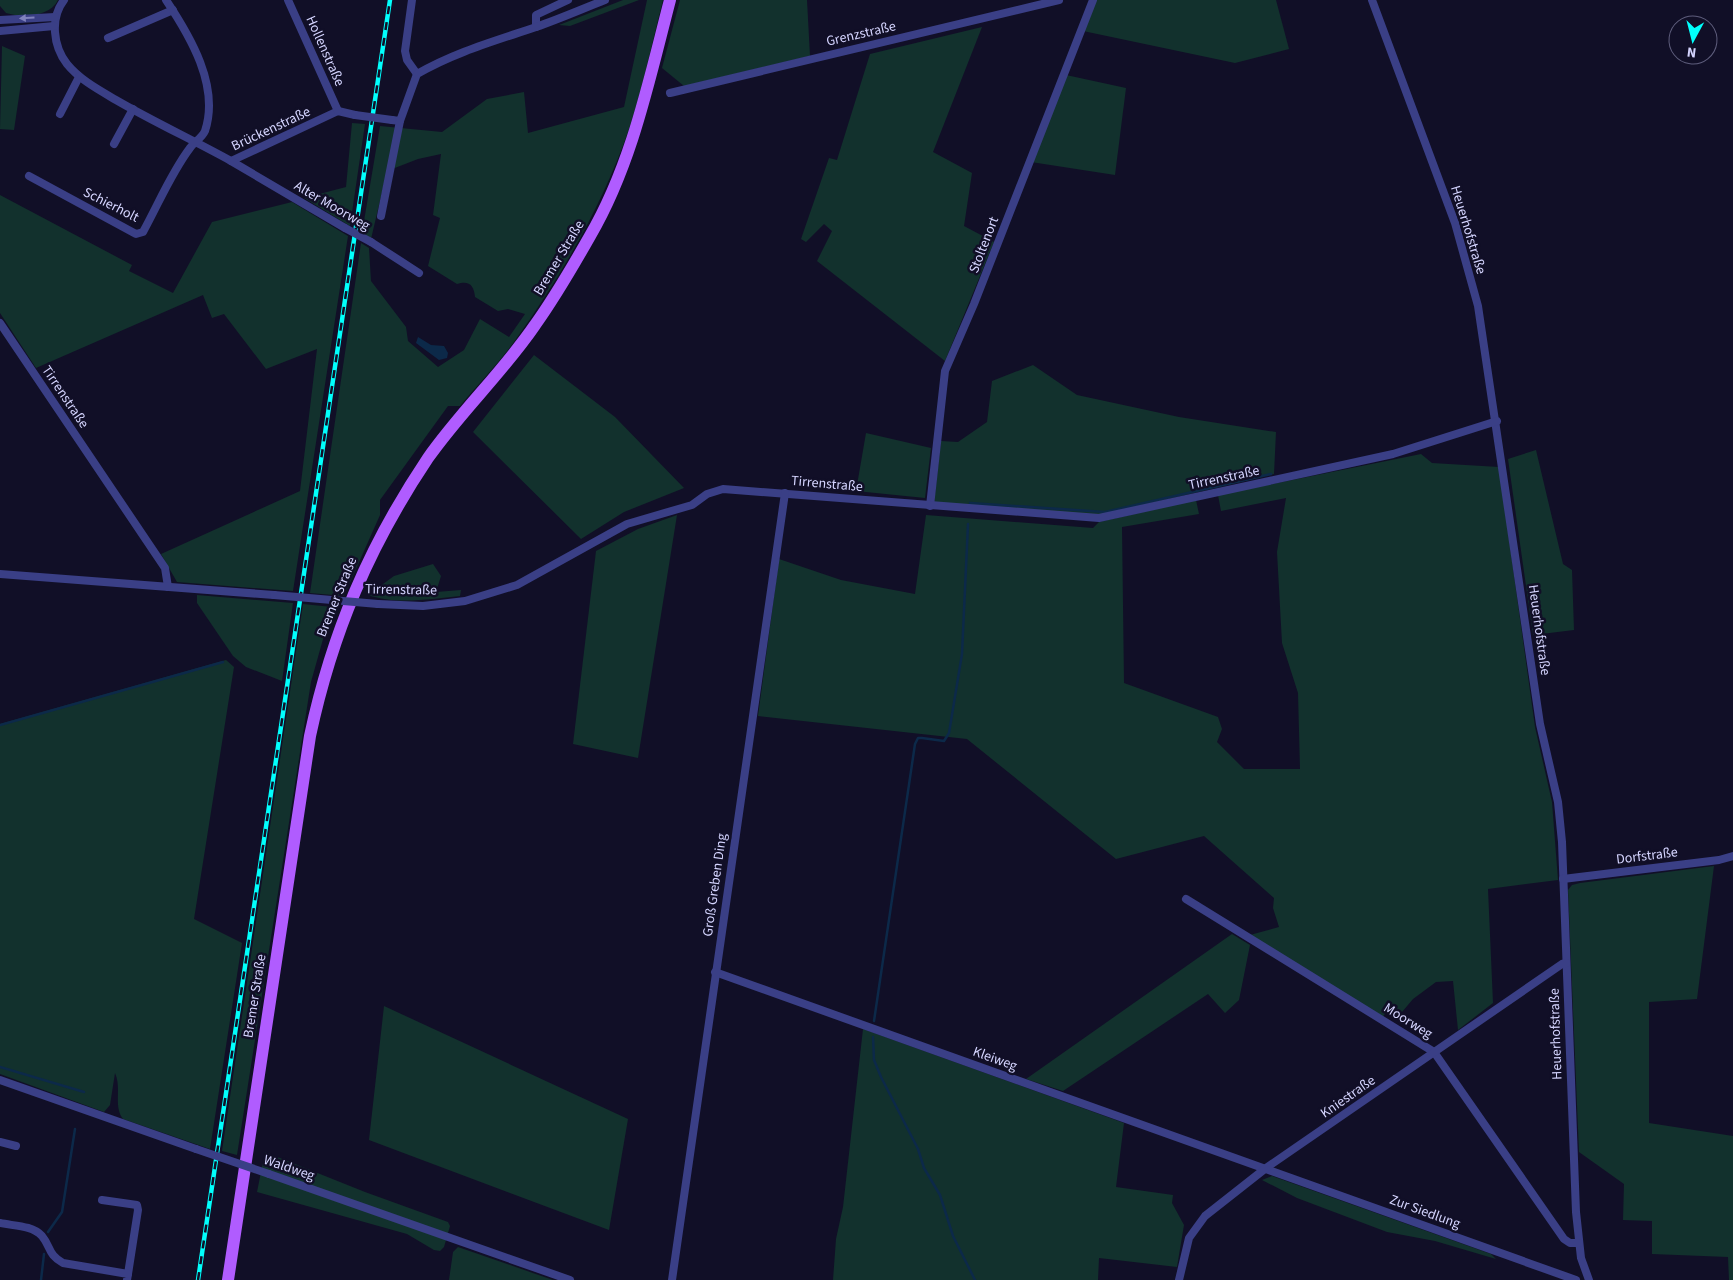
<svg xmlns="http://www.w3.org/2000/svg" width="1733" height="1280" viewBox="0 0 1733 1280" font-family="'Source Sans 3',sans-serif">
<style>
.green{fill:#12312d}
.water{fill:#0c2949}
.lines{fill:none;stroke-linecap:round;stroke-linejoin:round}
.stream{stroke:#0c2949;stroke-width:2.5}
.minor{stroke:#3a3f86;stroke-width:8}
.primary{stroke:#b05cff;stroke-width:12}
.rail-casing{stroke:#01fffd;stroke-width:4.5}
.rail{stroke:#110f27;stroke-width:2.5;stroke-dasharray:8;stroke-linecap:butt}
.minor-bridge{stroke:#3a3f86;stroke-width:8}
.oneway{fill:#8082bc}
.labels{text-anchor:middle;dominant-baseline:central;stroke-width:5;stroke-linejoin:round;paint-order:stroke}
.street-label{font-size:14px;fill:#d5d5ff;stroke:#110f27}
</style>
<rect width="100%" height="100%" fill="#110f27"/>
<!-- green -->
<g class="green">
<path d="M 0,0 L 58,0 C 50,17 22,18 6,13 L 0,6 Z"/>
<path d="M 623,0 L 639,0 L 570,26 L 559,25 Z"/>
<path d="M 647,0 L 663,0 C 652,43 643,87 629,129 C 603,204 562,275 516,339 C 499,363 478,384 460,406 L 448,406 L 380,500 L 380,515 L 344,596 L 310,593 L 361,243 L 369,248 L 371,281 L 406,327 L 408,341 L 438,367 L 464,350 L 480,319 L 509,337 L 525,314 L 508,309 L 498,311 L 475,297 C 474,285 469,280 457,284 L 428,266 L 440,218 L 433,215 L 441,154 L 418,159 L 387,171 L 371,239 L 362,233 L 380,126 L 442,132 L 487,99 L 524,92 L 528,133 L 624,107 Z"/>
<path d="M 680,0 L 807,0 L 810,56 L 684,86 L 662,68 Z"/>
<path d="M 1096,0 L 1276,0 L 1289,49 L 1235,63 L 1083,31 Z"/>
<path d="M 982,27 L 933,152 L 972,173 L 964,226 L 994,242 L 945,361 L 817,261 L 832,231 L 824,224 L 806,242 L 801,239 L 829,158 L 837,160 L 870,54 Z"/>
<path d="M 2,46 L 25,56 L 14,130 L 0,129 Z"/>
<path d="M 1066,75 L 1126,88 L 1115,175 L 1031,162 Z"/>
<path d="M 352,123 L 365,124 L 350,226 L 304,198 L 346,187 Z"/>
<path d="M 0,195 L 132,265 L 129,271 L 173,293 L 212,222 L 292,202 L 348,236 L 293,591 L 177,582 L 161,554 L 300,491 L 317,349 L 266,369 L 224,314 L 212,318 L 203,295 L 36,368 L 0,313 Z"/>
<path d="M 534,355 L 615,417 L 684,488 L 624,512 L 581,539 L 473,432 Z"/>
<path d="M 1033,365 L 1077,395 L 1179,417 L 1276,432 L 1274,474 L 1099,515 L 934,503 L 941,441 L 958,442 L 987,422 L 992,381 Z"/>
<path d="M 866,433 L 931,448 L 925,498 L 856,491 Z"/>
<path d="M 1536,450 L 1563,564 L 1572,570 L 1574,630 L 1533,635 L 1508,459 Z"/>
<path d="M 1421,454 L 1432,463 L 1499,467 L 1535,727 L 1552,802 L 1558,880 L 1488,889 L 1493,1003 L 1458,1030 L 1453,981 L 1436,982 L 1413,999 L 1402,1012 L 1390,1007 L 1382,1018 L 1250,935 L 1279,927 L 1273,908 L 1274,898 L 1204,836 L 1116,859 L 967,739 L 758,716 L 779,559 L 841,580 L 915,594 L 926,515 L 1093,528 L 1099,522 L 1196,500 L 1199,514 L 1122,527 L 1124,683 L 1218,717 L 1222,729 L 1217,742 L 1244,769 L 1300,769 L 1298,693 L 1282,643 L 1277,552 L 1286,498 L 1221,511 L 1218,495 Z"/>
<path d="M 677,515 L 638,758 L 573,744 L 596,551 L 638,529 Z"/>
<path d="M 433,564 L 441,576 L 436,592 L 461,590 L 460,596 C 430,599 396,605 368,595 L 394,576 Z"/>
<path d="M 197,595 L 293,603 L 282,681 L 246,667 L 233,656 L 197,603 Z"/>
<path d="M 303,604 L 332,607 L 311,682 L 237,1155 L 222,1151 Z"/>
<path d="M 226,660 L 234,667 L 194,919 L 242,943 L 210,1149 L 123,1119 C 113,1106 122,1088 115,1073 L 110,1105 L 104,1112 L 0,1074 L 0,724 Z"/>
<path d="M 1714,866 L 1697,999 L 1649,1002 L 1649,1123 L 1733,1136 L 1733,1280 L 1729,1280 L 1728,1257 L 1652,1254 L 1652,1221 L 1623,1220 L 1624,1184 L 1579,1152 L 1568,890 L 1572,885 L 1580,883 Z"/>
<path d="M 1232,934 L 1250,945 L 1239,1000 L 1225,1013 L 1208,994 L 1063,1091 L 1026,1079 Z"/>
<path d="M 384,1006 L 628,1119 L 609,1230 L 369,1140 Z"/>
<path d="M 863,1029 L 1124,1123 L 1116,1187 L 1173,1195 L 1172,1203 L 1184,1225 L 1177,1267 L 1099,1258 L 1098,1280 L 833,1280 L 836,1239 L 843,1207 Z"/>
<path d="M 265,1152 L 365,1192 L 448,1222 L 450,1226 L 444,1247 L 440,1251 L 434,1250 L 407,1234 L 257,1192 Z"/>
<path d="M 1272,1176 L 1491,1254 L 1496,1259 L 1435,1241 L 1387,1232 L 1297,1198 L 1262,1180 Z"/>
<path d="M 458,1247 L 553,1280 L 554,1280 L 449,1280 L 453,1252 Z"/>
</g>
<!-- water -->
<path class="water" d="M 418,337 L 431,345 L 444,346 L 448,353 L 447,358 L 439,360 L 416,343 Z"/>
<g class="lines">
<!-- stream -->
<g class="stream">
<path d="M 970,503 L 1105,512 L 1271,474"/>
<path d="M 0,725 L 223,662"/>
<path d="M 874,1021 L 915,744 L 918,738 L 922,738 L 944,741 L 949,733 L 962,654 L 968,524"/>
<path d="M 873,1037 L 874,1060 L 881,1077 L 918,1149 L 924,1168 L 940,1195 L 953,1236 L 975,1280"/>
<path d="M 0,1067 L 84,1092"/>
<path d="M 48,1232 L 62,1212 L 75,1129"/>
<path d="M 41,1280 L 44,1254"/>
</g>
<!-- minor -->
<g class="minor">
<path d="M 64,0 C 50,18 53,46 67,64 C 80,80 99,90 116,100 C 154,122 193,140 231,161 L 338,111 L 355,115"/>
<path d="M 288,0 L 338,111"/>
<path d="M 412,0 L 405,51 L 407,60 L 417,74"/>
<path d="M 1372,0 L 1455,223 L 1478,306 L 1540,724 L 1558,802 L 1562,842 L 1576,1212 L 1581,1258 L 1589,1280"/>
<path d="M 0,20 L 55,17"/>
<path d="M 536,27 L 536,15 L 568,0"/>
<path d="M 0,31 L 54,26"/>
<path d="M 108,38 L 173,10"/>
<path d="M 670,93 L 1059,0"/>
<path d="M 60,114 L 79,77"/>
<path d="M 392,120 L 400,121 L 417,74 C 455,52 495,41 536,27 C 559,19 582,9 605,0"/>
<path d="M 114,144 L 133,109"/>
<path d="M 231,161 L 345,228"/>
<path d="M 29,176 L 136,234 L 143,232 C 158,205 171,173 190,148 C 194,142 202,138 205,131 C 220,86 190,36 166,0"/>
<path d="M 381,216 L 400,121"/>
<path d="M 371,242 L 419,273"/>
<path d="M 0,323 L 165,568 L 168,587"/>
<path d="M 930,506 L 945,371 L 974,304 L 1093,0"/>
<path d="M 0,574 L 274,595"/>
<path d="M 378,604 L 423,606 L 465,601 L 517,585 L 627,524 L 692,505 L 707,494 L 723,489 L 1099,518 L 1393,454 L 1497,421"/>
<path d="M 1563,879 L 1719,860 L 1733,856"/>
<path d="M 1186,899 L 1434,1052 L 1564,1239 L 1570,1243 L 1579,1243"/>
<path d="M 715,972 L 1576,1280"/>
<path d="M 0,1080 L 196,1149"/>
<path d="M 0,1142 L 16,1146"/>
<path d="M 269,1174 L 570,1280"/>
<path d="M 102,1200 L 137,1205 L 138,1210 L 128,1274"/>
<path d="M 0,1223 C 13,1226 32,1225 42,1236 C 51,1247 48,1255 63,1263 L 128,1274 L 127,1280"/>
<path d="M 672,1280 L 785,493"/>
<path d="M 1179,1280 L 1189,1238 L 1205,1216 L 1266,1168 L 1562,964 L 1566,963"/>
</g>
<!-- primary -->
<path class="primary" d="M 228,1280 L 310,736 C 332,633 369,546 428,458 C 461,411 503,372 535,325 C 555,297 573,266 590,236 C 632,164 649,80 670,0"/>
<defs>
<path id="rail" d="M 198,1280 L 390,0"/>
</defs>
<!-- rail casing -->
<use href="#rail" class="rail-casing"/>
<!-- rail -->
<use href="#rail" class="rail"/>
<!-- minor-bridge -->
<g class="minor-bridge">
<path d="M 355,115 L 392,120"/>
<path d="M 345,228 L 371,242"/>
<path d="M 274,595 L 378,604"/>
<path d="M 196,1149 L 269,1174"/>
</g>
</g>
<!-- one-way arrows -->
<defs><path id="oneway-solid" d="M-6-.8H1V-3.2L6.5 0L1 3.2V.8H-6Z" transform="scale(1.25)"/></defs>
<use class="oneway" href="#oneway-solid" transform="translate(27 18) rotate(177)"/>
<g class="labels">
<!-- street labels -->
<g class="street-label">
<text transform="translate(861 34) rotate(-13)">Grenzstraße</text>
<text transform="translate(325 51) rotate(66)">Hollenstraße</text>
<text transform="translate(271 129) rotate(-25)">Brückenstraße</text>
<text transform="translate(111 205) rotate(27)">Schierholt</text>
<text transform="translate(332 206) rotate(30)">Alter Moorweg</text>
<text transform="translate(1468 230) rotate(73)">Heuerhofstraße</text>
<text transform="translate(984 245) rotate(-69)">Stoltenort</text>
<text transform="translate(559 258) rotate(-59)">Bremer Straße</text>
<text transform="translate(65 397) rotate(56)">Tirrenstraße</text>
<text transform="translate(1224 478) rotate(-12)">Tirrenstraße</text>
<text transform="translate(827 484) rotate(5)">Tirrenstraße</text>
<text transform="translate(401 590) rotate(1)">Tirrenstraße</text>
<text transform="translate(337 597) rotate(-68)">Bremer Straße</text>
<text transform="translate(1539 630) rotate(82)">Heuerhofstraße</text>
<text transform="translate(1647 856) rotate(-7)">Dorfstraße</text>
<text transform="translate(715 885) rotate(-82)">Groß Greben Ding</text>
<text transform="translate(255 996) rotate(-81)">Bremer Straße</text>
<text transform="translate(1408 1021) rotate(32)">Moorweg</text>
<text transform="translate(1556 1034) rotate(-92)">Heuerhofstraße</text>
<text transform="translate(995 1059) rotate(20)">Kleiweg</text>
<text transform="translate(1348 1097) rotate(-35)">Kniestraße</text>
<text transform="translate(289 1168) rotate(19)">Waldweg</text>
<text transform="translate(1425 1212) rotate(20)">Zur Siedlung</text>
</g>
</g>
<!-- north arrow -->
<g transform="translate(1693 40) rotate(187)"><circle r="24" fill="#110f27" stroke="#5f5e7d"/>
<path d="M0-4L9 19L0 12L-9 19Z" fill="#01fffd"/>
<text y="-8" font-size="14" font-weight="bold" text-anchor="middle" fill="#d5d5ff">N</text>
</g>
</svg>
